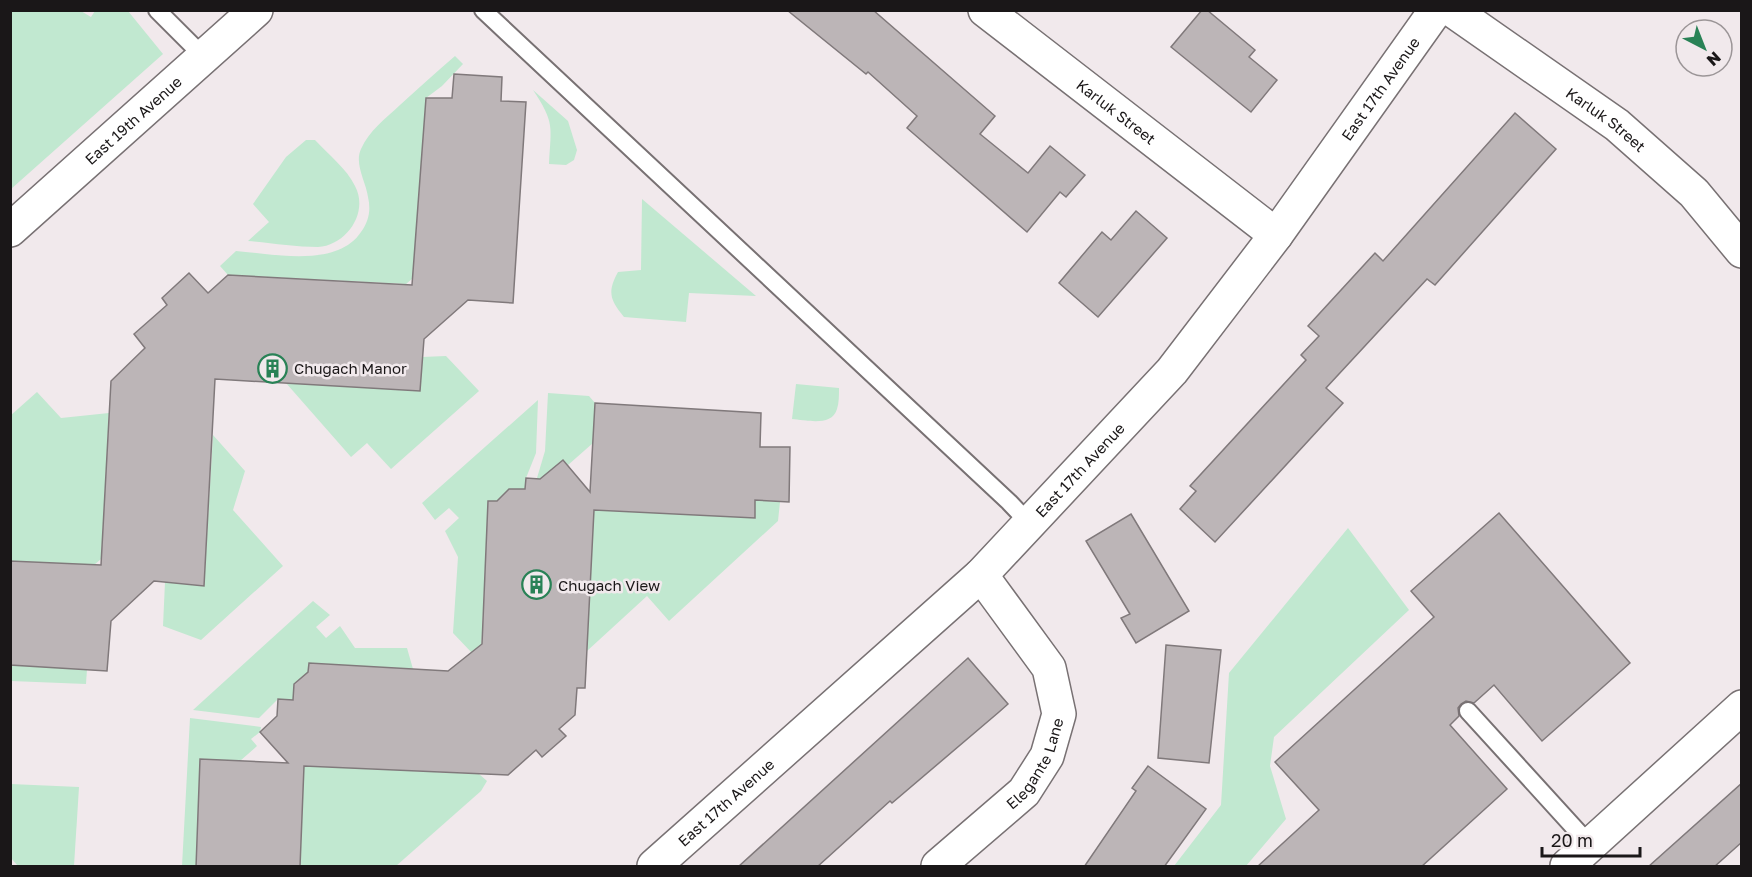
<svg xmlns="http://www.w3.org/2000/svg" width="1752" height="877" viewBox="0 0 1752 877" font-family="'Golos Text',sans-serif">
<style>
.green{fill:#c1e8d0}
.building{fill:#bcb5b7;stroke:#80797b;stroke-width:1.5}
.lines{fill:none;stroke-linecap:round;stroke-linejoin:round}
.lane-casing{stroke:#787173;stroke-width:20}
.street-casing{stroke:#787173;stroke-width:36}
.lane{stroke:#fff;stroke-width:16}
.street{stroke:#fff;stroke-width:33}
.labels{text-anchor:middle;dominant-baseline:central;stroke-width:5;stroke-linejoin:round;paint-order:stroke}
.street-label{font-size:15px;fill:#1a1718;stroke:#f1e9ec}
.poi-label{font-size:15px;fill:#1a1718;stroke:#f1e9ec;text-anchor:start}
</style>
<rect width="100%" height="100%" fill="#f1e9ec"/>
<!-- green -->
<g class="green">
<path d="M 11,10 L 81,11 L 91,17 L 95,11 L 128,11 L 163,54 L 11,189 Z"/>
<path d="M 455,56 L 463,64 L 442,86 L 426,98 L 413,278 L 406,284 L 228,275 L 220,266 L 236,251 C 274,254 337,268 361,232 C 369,221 371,210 368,197 C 366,182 354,164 361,149 C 369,131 385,119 400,105 C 418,89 436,72 455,56 Z"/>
<path d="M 533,90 L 568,121 L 577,150 L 574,160 L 566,165 L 549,164 C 551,126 555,123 533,90 Z"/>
<path d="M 306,140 L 315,140 C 328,154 347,169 355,186 C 369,212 347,245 318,247 C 295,247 271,243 248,241 L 269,222 L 253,204 L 286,157 Z"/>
<path d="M 642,199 L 756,296 L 689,293 L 686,322 L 624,317 C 610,300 607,292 618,272 L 641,270 Z"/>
<path d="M 446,356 L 479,391 L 391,469 L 367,443 L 351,457 L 286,383 L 419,391 L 422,357 Z"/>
<path d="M 796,384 L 839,388 C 839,395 839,403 837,409 C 832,427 806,420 792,419 Z"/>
<path d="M 37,392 L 61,418 L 109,413 L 101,559 L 94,565 L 11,561 L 10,416 Z"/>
<path d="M 548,393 L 589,396 L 595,403 L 593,443 L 568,465 L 563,460 L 549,472 L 536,490 L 537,478 L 545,451 Z"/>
<path d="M 538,400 L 536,453 L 526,478 L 525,489 L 497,501 L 488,501 L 481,654 L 472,653 L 453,633 L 458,557 L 445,531 L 459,518 L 449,508 L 435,520 L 422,503 Z"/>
<path d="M 213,435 L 245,471 L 233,510 L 283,566 L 201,640 L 163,626 L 165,582 L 204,585 Z"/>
<path d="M 755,500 L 780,502 L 778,521 L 669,621 L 647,596 L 587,651 L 594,510 L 755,517 Z"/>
<path d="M 1348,528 L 1409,610 L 1274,737 L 1270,766 L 1286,819 L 1246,866 L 1174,866 L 1221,805 L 1229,673 Z"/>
<path d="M 313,601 L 330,615 L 316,627 L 326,638 L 340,626 L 355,648 L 407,648 L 413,669 L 309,663 L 308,672 L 294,684 L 293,700 L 278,699 L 259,718 L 193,710 Z"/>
<path d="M 10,665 L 87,669 L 86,684 L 11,681 Z"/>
<path d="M 190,718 L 261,727 L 260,732 L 251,739 L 257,746 L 240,761 L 200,759 L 196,866 L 182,866 Z"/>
<path d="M 304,766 L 479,774 L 487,781 L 481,791 L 396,866 L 300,866 Z"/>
<path d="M 11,784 L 79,787 L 74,866 L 18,866 L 11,858 Z"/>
</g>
<!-- building -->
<g class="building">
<path d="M 787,10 L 873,10 L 995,116 L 980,134 L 1028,173 L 1050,146 L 1085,175 L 1066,197 L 1060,192 L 1027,232 L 907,128 L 917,116 L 868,72 L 866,74 Z"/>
<path d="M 1202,10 L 1207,10 L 1255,50 L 1249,57 L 1277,80 L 1251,112 L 1171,47 Z"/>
<path d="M 454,74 L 502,77 L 501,101 L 526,102 L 513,303 L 468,300 L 424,339 L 420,391 L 215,379 L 204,586 L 154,581 L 111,621 L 107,671 L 10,665 L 10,561 L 101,565 L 111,381 L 145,348 L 134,334 L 167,305 L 162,298 L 189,273 L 208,293 L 228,275 L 412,285 L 426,98 L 452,98 Z"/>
<path d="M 1515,113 L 1556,149 L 1435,285 L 1427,279 L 1326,388 L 1343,403 L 1215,542 L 1180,509 L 1196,491 L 1190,486 L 1306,360 L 1301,355 L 1319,336 L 1308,326 L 1375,253 L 1383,261 Z"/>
<path d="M 1136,211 L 1167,238 L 1098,317 L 1059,283 L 1102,232 L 1111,240 Z"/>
<path d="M 595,403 L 761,413 L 760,447 L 790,447 L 789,502 L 755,500 L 755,518 L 594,510 L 585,688 L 577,688 L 575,715 L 559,729 L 566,736 L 542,757 L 536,750 L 508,775 L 304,766 L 300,867 L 196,867 L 200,759 L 288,763 L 260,732 L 277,716 L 278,699 L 293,700 L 294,684 L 308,672 L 309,663 L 448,671 L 482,644 L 488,501 L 497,501 L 509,489 L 525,489 L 526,478 L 540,479 L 563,460 L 590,492 Z"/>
<path d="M 1499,513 L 1630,663 L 1542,741 L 1494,685 L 1474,703 L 1466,701 L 1461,704 L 1458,708 L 1459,716 L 1450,725 L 1507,789 L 1421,867 L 1257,867 L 1319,810 L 1275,762 L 1434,617 L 1411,591 Z"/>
<path d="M 1131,514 L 1189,611 L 1136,643 L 1121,618 L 1130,614 L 1086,541 Z"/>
<path d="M 1166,645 L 1221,650 L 1209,763 L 1158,758 Z"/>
<path d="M 968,658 L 1008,704 L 999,712 L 892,803 L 890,801 L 817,867 L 738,867 Z"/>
<path d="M 1148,766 L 1206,809 L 1164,867 L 1084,867 L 1136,791 L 1132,788 Z"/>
<path d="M 1742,783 L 1742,842 L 1714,867 L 1648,867 Z"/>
</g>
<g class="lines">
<defs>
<g id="lane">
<path d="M 157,10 L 204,57"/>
<path d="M 483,10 L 1009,502 L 1029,523"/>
<path d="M 1468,711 L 1590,845"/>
</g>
<g id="street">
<path id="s1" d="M 985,10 L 1276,235"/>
<path id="s2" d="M 1452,10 L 1617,125 L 1694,193 L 1742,251"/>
<path id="s3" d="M 10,230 L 256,10"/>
<path id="s4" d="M 654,866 L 981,575 L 1172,371 L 1276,235 L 1436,10"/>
<path id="s5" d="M 938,866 L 1024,792 L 1047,756 L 1059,714 L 1049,668 L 981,575"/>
<path d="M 1567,866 L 1742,707"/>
</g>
</defs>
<!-- lane casing -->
<use href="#lane" class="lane-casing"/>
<!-- street casing -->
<use href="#street" class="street-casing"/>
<!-- lane -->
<use href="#lane" class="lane"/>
<!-- street -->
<use href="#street" class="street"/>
</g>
<!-- icons -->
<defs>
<symbol id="building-ring" viewBox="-11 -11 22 22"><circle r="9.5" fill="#f1e9ec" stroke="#298256" stroke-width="1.5"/><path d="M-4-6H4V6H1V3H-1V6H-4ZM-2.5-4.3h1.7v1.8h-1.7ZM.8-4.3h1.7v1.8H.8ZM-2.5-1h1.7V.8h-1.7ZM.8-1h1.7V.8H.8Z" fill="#298256"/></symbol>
</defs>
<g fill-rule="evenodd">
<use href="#building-ring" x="256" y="352" width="33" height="33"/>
<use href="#building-ring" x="520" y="568" width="33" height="33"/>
</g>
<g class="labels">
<!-- street labels -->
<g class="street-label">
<text stroke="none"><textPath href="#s4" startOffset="1068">East 17th Avenue</textPath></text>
<text stroke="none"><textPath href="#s1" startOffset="166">Karluk Street</textPath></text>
<text stroke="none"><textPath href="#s3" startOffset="165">East 19th Avenue</textPath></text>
<text stroke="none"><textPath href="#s2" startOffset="189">Karluk Street</textPath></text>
<text stroke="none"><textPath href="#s4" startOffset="582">East 17th Avenue</textPath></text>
<text stroke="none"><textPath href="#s5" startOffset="144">Elegante Lane</textPath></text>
<text stroke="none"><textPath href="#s4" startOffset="96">East 17th Avenue</textPath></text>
</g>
<!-- poi labels -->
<g class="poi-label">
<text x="294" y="368">Chugach Manor</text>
<text x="558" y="585">Chugach View</text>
</g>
</g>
<!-- border -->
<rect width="1752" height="877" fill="none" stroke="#1a1718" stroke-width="24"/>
<!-- north arrow -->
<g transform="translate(1704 48) rotate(138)"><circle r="28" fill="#f1e9ec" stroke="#9b9597" stroke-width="1.5"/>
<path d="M0-4.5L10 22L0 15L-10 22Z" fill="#298256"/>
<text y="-9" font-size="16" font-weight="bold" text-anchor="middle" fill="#1a1718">N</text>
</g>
<!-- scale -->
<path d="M1542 847v9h98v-9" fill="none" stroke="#1a1718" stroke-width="3"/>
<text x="1551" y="847" font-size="18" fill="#1a1718" stroke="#f1e9ec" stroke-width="4.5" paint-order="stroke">20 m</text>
</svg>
